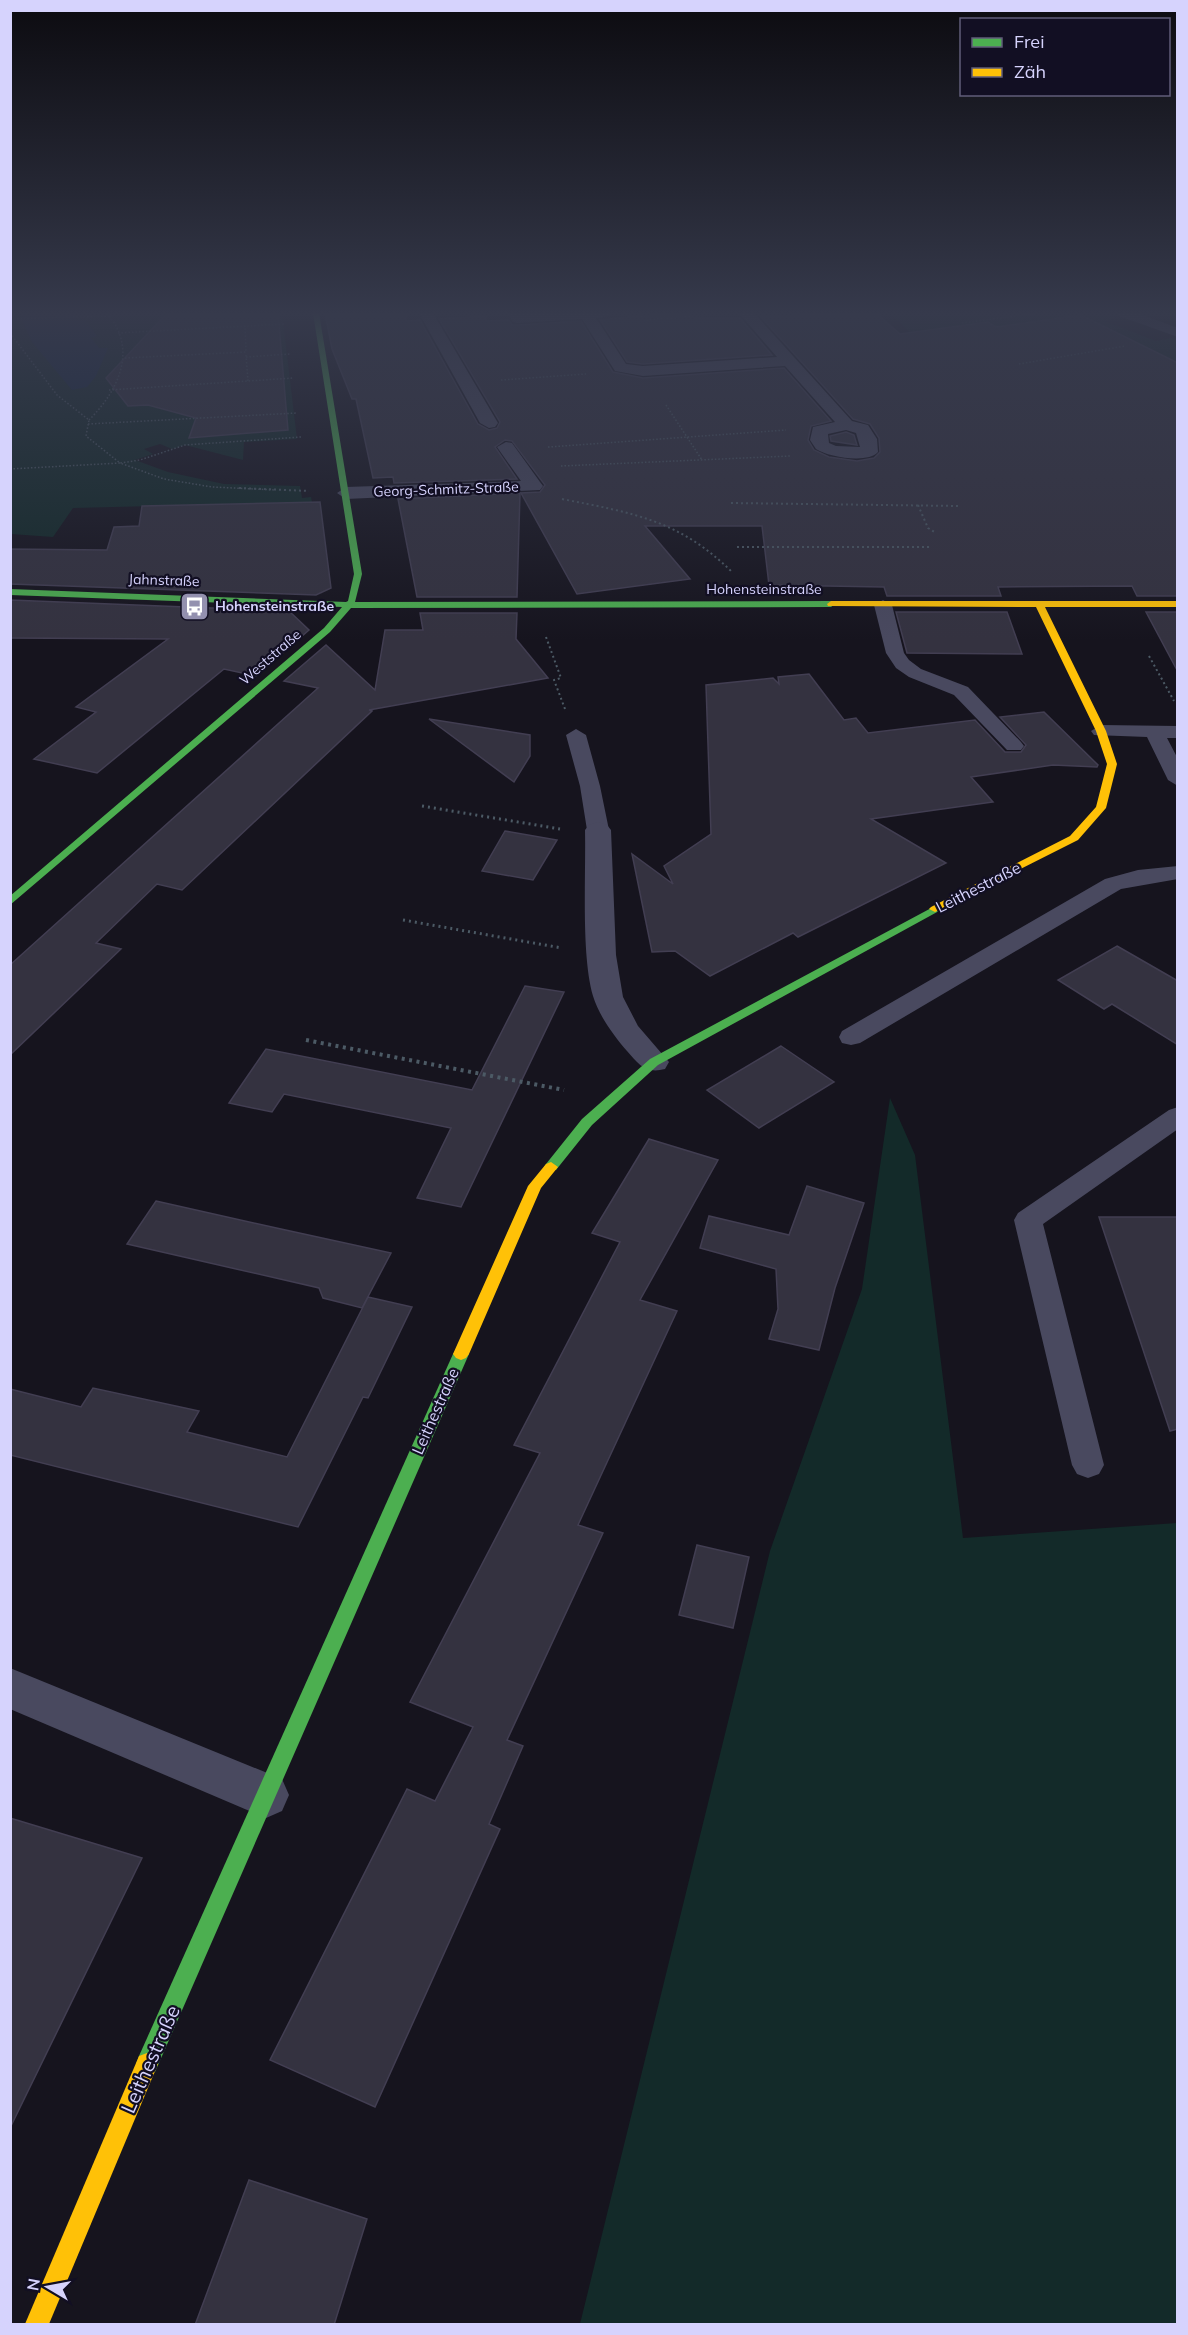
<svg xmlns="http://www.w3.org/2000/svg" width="1188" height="2335" viewBox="0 0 1188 2335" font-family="Mulish,sans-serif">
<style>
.green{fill:#132a29}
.water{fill:#112542}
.building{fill:#343240;stroke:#423e52;stroke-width:1.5}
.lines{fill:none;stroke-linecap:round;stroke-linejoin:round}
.path-far3{stroke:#4c5a65;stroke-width:1.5;stroke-dasharray:1.5 2;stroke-linecap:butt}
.path-far2{stroke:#4c5a65;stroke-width:2;stroke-dasharray:2 3;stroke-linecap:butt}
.path-far1{stroke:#4c5a65;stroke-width:3;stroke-dasharray:2 4;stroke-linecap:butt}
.path{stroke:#4c5a65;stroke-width:4;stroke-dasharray:3 4.5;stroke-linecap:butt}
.lane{fill:#49495f;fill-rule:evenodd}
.street{fill:#49495f;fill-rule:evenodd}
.fast{fill:#4caf50;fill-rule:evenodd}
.slow{fill:#ffc107;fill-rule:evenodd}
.labels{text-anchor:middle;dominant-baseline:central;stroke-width:4.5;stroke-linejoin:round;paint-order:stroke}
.far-street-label{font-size:14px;fill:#d6d3fd;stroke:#120f23}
.far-poi-label{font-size:14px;font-weight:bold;fill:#d6d3fd;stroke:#120f23;text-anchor:start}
.street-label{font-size:16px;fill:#d6d3fd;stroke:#120f23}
.near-street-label{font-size:20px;fill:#d6d3fd;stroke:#120f23}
</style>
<rect width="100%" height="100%" fill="#16141e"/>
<!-- green -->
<g class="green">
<path d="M 10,313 L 282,313 L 297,439 L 244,442 L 243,460 L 185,445 L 172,449 L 160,444 L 144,449 L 153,454 L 135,460 L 168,472 L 224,484 L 300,486 L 302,498 L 311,497 L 312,502 L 73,508 L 53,537 L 11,534 Z"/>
<path d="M 890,313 L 1101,313 L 1115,318 L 1104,321 L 1156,341 L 1171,338 L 1177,340 L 1177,391 L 934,356 Z"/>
<path d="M 890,1098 L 915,1155 L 963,1538 L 1177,1523 L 1177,2324 L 580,2324 L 770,1551 L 862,1289 Z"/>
</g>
<!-- water -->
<path class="water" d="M 19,313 L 72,313 L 79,321 L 86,321 L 97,336 L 91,338 L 99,348 L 108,348 L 96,376 L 87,387 L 72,390 L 32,342 Z"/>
<!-- building -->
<g class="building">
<path d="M 167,313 L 278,313 L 288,430 L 189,438 L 196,418 L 148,405 L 128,406 L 106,378 Z"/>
<path d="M 325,313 L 406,313 L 406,321 L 420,320 L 478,424 L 489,430 L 497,428 L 500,422 L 439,319 L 486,316 L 486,321 L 509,320 L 512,325 L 518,325 L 581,321 L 613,372 L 643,378 L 784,368 L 831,421 L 811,426 L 808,440 L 814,450 L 829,457 L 857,461 L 874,458 L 880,452 L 879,438 L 870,424 L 853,419 L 760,316 L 876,313 L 900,334 L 988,322 L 996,327 L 1081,315 L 1178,363 L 1178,596 L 1137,596 L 1132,586 L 998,587 L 1001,596 L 887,596 L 884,587 L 769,585 L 762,526 L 645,526 L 690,579 L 577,594 L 521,493 L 540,492 L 545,485 L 512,441 L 505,440 L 495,447 L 517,479 L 394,483 L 393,477 L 373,478 L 356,399 L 352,399 L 332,349 Z"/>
<path d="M 673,313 L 689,313 L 694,318 L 740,318 L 772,355 L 643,364 L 627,362 L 600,320 Z"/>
<path d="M 846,432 L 854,435 L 857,445 L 831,441 L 830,436 Z"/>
<path d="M 520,493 L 517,597 L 417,597 L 398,499 Z"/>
<path d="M 320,502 L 331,588 L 316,595 L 10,584 L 10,549 L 107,550 L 114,527 L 139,526 L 142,506 Z"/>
<path d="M 10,600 L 289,611 L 309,630 L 256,676 L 224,669 L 97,773 L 34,759 L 96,712 L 76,707 L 168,639 L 10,638 Z"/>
<path d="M 896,612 L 1007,612 L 1022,654 L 907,653 Z"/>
<path d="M 1146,612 L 1178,612 L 1178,672 Z"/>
<path d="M 420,613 L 517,613 L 516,639 L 548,678 L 369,710 L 372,711 L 182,890 L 157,884 L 96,943 L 121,949 L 10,1055 L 10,965 L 318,688 L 284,681 L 326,645 L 375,690 L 385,630 L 423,630 Z"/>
<path d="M 809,674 L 844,720 L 856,718 L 868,733 L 975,720 L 1005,752 L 1021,752 L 1026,745 L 1000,717 L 1044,712 L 1098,765 L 1097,767 L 1053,765 L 971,777 L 993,802 L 871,819 L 946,863 L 798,937 L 793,933 L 710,976 L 675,951 L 652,952 L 632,854 L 673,884 L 664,866 L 711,834 L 706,685 L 773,678 L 779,684 L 778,677 Z"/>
<path d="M 429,719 L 530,735 L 530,756 L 514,782 Z"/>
<path d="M 505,831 L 557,840 L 533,880 L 482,871 Z"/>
<path d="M 1117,946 L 1178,981 L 1178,1045 L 1112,1004 L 1104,1009 L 1058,980 Z"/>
<path d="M 525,986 L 564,992 L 461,1207 L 417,1198 L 451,1128 L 284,1094 L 272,1112 L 229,1103 L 266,1049 L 472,1090 Z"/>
<path d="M 781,1046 L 834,1082 L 759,1128 L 707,1090 Z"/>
<path d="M 649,1139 L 718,1160 L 640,1300 L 677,1311 L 578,1525 L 603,1533 L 507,1740 L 523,1746 L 489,1824 L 500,1829 L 375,2107 L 270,2060 L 407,1789 L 435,1801 L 473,1727 L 410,1702 L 540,1453 L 514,1445 L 620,1242 L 592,1233 Z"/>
<path d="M 807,1186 L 864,1203 L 835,1288 L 819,1350 L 769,1339 L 778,1309 L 776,1269 L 700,1248 L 709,1216 L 789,1235 Z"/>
<path d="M 156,1201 L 281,1229 L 391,1253 L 362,1308 L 323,1298 L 319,1288 L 127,1244 Z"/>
<path d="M 1099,1217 L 1178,1217 L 1178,1429 L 1170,1431 Z"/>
<path d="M 368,1297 L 412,1307 L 368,1398 L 363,1397 L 298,1527 L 10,1455 L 10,1389 L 81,1407 L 93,1388 L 199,1411 L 187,1432 L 287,1457 Z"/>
<path d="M 697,1545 L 749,1557 L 733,1628 L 679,1615 Z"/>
<path d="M 10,1818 L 142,1858 L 10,2128 Z"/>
<path d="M 249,2180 L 367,2219 L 334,2325 L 195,2325 Z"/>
</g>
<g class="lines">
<!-- path-far3 -->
<g class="path-far3">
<path d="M 640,313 L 644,320 L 716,315"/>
<path d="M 10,319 L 109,316"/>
<path d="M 962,323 L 1039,313"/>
<path d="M 10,333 L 57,395 L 89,420 L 86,436 L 120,463 L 140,460 L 185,445 L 301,437"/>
<path d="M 118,333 L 285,324"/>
<path d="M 246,355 L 248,381"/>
<path d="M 246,357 L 290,354"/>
<path d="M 125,358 L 246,352 L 245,326"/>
<path d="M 1019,364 L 1125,346"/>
<path d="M 501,380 L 586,374"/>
<path d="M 109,390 L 294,378"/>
<path d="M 666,405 L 702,460"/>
<path d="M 89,420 C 119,390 138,349 107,313"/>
<path d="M 88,424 L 297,413"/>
<path d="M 548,447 L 786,430"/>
<path d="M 561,466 L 790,456"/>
<path d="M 10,469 L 120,463 L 164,479 L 212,487 L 276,490"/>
</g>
<!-- path-far2 -->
<g class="path-far2">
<path d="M 239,488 L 309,491"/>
<path d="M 562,499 C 633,513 680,520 733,573"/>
<path d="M 731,503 L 959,506"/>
<path d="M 918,505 L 928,528 L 936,533"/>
<path d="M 737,547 L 932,547"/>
<path d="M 546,637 L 561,678 L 554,680 L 565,709"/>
<path d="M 1149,656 L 1174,701"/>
</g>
<!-- path-far1 -->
<g class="path-far1">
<path d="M 422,806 L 560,829"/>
<path d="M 403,920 L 562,948"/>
</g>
<!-- path -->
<path class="path" d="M 306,1040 L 564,1090"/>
<!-- lane -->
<g class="lane">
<path d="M 883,600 L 892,605 L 904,653 L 909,660 L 921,669 L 968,687 L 1021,742 L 1024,746 L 1021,750 L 1007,750 L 954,695 L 909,677 L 896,668 L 886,653 L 874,605 Z"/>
<path d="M 1101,725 L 1178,726 L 1178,738 L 1167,738 L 1178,759 L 1178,786 L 1168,780 L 1147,737 L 1094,735 L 1091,731 Z"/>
<path d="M 576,729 L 586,735 L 600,786 L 609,830 L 605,834 L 591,834 L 587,830 L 580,786 L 566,735 Z"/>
<path d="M 1178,866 L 1178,879 L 1121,889 L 860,1043 L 851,1045 L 842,1043 L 839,1037 L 842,1031 L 1105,879 L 1138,870 Z"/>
<path d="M 1178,1107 L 1178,1129 L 1043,1224 L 1104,1465 L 1099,1474 L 1088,1478 L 1077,1474 L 1072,1465 L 1014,1220 L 1018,1213 L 1169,1110 Z"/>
</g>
<!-- street -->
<g class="street">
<path d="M 419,313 L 433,313 L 498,423 L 495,427 L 489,428 L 480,423 Z"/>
<path d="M 507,313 L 612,313 L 610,316 L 596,318 L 626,364 L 643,366 L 777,357 L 739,313 L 754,313 L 852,421 L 868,425 L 877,439 L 878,452 C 868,464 828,457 816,449 L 810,440 L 813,427 L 835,422 L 785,366 L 643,376 L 615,371 L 582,319 L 518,323 L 513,322 ZM 846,430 L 856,433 L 860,447 L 836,446 L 829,443 L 828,434 Z"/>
<path d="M 1117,313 L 1137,313 L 1178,328 L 1178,337 L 1119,316 Z"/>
<path d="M 506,442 L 512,443 L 540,482 L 543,486 L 540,490 L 346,499 L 337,493 L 346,487 L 521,481 L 497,447 Z"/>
<path d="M 598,822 L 607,825 L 611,830 L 616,955 L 623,997 L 638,1026 L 669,1062 L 665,1069 C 646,1074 639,1065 627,1051 C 614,1036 599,1016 593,996 C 581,954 586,876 585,830 L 589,825 Z"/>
<path d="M 10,1668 L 282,1779 L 289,1795 L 282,1811 L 266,1818 L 10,1709 Z"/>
</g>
<!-- fast -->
<g class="fast">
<path d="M 313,313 L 319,313 L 362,574 L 355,602 L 831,601 L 835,604 L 831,607 L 351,608 L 330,632 L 10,905 L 10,896 L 324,628 L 342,607 L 10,595 L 10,589 L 346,602 L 348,601 L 354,574 Z"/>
<path d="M 935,906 L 941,909 L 939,911 L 658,1065 L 592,1125 L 556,1170 L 546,1170 L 544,1167 L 546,1164 L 582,1119 L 650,1059 Z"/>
<path d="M 461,1348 L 466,1350 L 469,1354 L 155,2072 L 147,2075 L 139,2072 L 136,2064 L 139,2056 L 453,1354 L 456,1350 Z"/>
</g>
<!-- slow -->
<g class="slow">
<path d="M 831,601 L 1178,601 L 1178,607 L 1045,607 L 1106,731 L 1117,764 L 1106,808 L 1078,840 L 935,912 L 929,909 L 931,907 L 1070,836 L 1096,807 L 1107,764 L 1096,731 L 1036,607 L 828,606 L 827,604 Z"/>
<path d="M 551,1162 L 558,1167 L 541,1188 L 469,1354 L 466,1358 L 461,1360 L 456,1358 L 453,1354 L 528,1186 L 546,1164 Z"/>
<path d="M 147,2053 L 155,2056 L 158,2064 L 49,2324 L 25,2324 L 139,2056 Z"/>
</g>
</g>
<!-- sky -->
<linearGradient id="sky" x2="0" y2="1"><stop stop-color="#0c0b10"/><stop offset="0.49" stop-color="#363a4c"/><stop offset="1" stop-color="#363a4c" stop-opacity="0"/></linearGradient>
<rect width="1188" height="640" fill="url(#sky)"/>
<!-- icons -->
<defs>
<symbol id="bus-square" viewBox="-11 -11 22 22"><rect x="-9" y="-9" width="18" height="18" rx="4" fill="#9390af" stroke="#120f23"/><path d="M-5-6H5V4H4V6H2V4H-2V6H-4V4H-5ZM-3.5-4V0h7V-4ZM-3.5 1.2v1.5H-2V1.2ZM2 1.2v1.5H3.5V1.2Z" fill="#fff"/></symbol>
</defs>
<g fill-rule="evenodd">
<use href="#bus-square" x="178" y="590" width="33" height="33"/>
</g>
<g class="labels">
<!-- far-street labels -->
<g class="far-street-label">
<text transform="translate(446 489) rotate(-2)">Georg-Schmitz-Straße</text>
<text transform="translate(164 580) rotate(2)">Jahnstraße</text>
<text x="764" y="589">Hohensteinstraße</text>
<text transform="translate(270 657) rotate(-41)">Weststraße</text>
</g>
<!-- far-poi labels -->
<g class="far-poi-label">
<text x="215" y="606">Hohensteinstraße</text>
</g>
<!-- street labels -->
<g class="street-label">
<text transform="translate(978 887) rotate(-27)">Leithestraße</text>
<text transform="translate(435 1411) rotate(-66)">Leithestraße</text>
</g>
<!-- near-street labels -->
<g class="near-street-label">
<text transform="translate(150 2059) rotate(-66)">Leithestraße</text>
</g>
</g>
<!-- border -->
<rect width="1188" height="2335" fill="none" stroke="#d6d3fd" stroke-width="24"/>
<!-- legend -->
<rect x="960" y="18" width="210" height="78" fill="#120f23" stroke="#605d7a" stroke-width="1.5"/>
<rect x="972" y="38" width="30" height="9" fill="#4caf50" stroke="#605d7a" stroke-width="1.5"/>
<text x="1014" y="48" font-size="18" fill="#d6d3fd">Frei</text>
<rect x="972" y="68" width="30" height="9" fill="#ffc107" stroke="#605d7a" stroke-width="1.5"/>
<text x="1014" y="78" font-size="18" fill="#d6d3fd">Zäh</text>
<!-- north arrow -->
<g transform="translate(48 2287) rotate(280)" stroke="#120f23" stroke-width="4.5" paint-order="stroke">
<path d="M0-4.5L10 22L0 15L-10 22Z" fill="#d6d3fd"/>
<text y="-9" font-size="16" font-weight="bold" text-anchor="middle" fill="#d6d3fd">N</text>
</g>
</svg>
